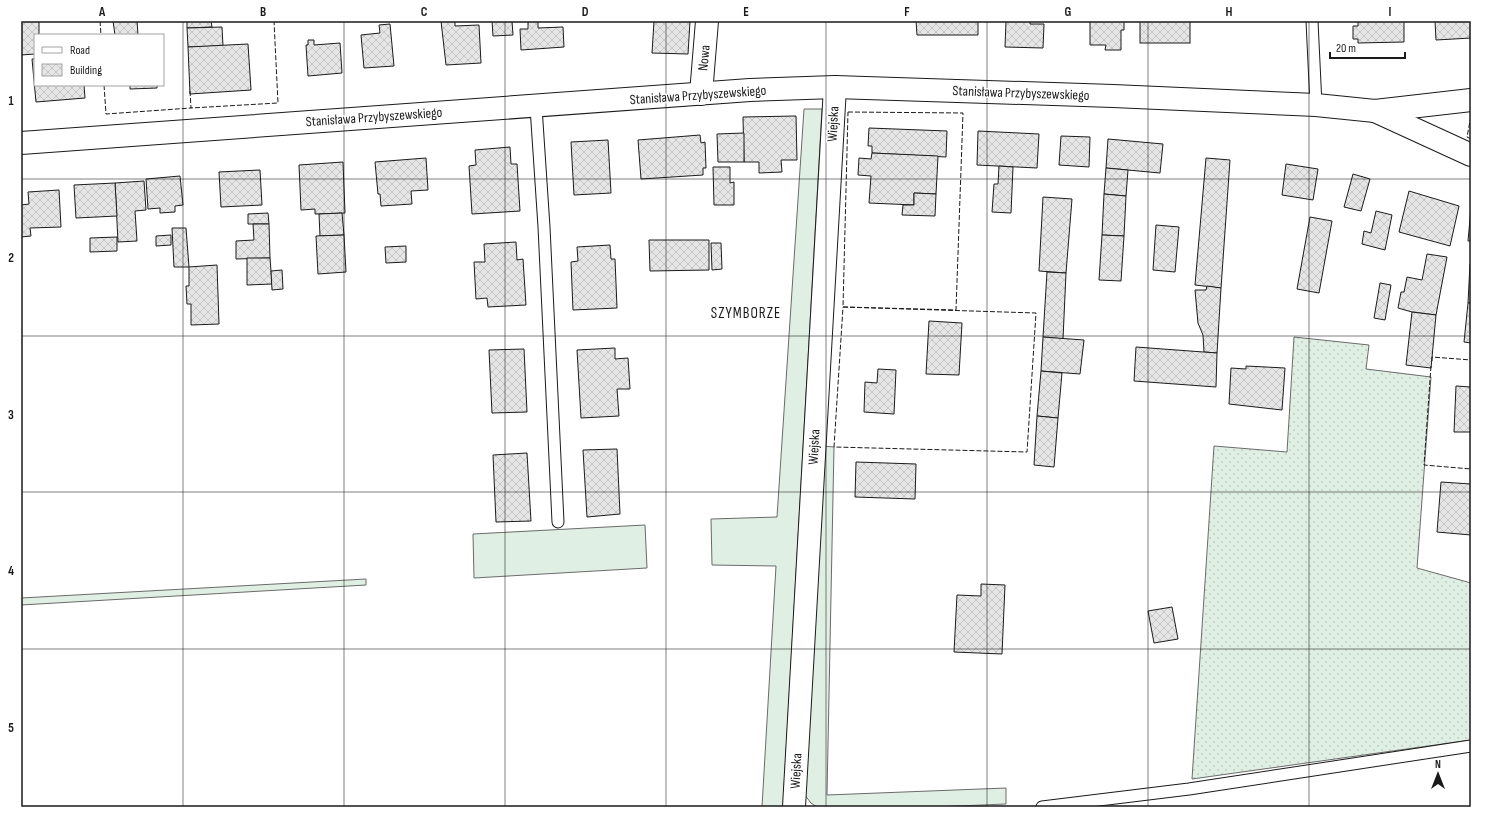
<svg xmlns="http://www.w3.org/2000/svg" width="1492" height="828" viewBox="0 0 1492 828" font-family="'Sofia Sans Condensed',sans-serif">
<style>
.grass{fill:#e0efe3;stroke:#6a6a6a}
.garden{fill:url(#garden-dots);stroke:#6a6a6a}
.building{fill:url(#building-cross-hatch);stroke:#1a1a1a}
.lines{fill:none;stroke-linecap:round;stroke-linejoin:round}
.service-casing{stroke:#1a1a1a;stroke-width:13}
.minor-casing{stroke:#1a1a1a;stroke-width:24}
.tertiary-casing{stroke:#1a1a1a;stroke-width:24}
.service{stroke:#fff;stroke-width:11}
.minor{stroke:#fff;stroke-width:22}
.tertiary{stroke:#fff;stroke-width:22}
.fence{stroke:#1a1a1a;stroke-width:1;stroke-dasharray:5 2;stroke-linecap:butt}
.grid{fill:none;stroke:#1a1a1a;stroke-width:1;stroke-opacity:0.55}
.labels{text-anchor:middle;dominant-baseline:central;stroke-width:3;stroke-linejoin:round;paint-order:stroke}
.street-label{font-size:14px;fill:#1a1a1a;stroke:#fff}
.neighbourhood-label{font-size:15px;letter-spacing:1px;fill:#1a1a1a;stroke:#fff}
.neatline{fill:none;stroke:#1a1a1a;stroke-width:1.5}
.grid-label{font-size:13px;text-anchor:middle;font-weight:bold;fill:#1a1a1a}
</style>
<defs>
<pattern id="garden-dots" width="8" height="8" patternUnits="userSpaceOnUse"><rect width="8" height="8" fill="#e0efe3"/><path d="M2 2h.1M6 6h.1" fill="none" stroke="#c0ccc2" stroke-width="1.8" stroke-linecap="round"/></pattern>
<pattern id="building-cross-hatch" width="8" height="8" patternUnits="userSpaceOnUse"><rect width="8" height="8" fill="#e6e6e6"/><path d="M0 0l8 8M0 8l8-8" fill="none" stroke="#c5c5c5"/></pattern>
</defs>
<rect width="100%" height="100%" fill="#fff"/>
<!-- grass -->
<g class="grass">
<path d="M 804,109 L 822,109 L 783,807 L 762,807 L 776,566 L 712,565 L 711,519 L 777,517 Z"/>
<path d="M 823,446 L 834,447 L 827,795 L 1006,788 L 1006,804 L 934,807 L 817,807 L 811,803 L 804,794 Z"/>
<path d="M 645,525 L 647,568 L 474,578 L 473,534 Z"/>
<path d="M 366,579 L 366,585 L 21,605 L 21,598 Z"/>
</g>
<!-- garden -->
<path class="garden" d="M 1294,337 L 1369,345 L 1366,369 L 1431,377 L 1417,568 L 1471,583 L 1471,740 L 1192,779 L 1214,446 L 1287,452 Z"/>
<!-- building -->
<g class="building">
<path d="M 21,21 L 39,21 L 39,35 L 35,35 L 35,54 L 21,55 Z"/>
<path d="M 113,21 L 137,21 L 138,35 L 115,35 Z"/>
<path d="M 187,21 L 211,21 L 212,27 L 187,28 Z"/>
<path d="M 441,21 L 455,21 L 455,26 L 479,25 L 481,63 L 446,65 Z"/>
<path d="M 492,21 L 512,21 L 513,35 L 493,36 Z"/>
<path d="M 528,21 L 538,21 L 538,28 L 563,27 L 564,47 L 521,50 L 520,29 L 528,29 Z"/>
<path d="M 654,21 L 690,21 L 688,54 L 652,53 Z"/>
<path d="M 916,21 L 978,21 L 978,35 L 917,35 Z"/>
<path d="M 1006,21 L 1030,21 L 1030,24 L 1044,24 L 1043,48 L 1005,47 Z"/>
<path d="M 1090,21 L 1124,21 L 1124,30 L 1121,30 L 1121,50 L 1105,50 L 1106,45 L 1090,45 Z"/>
<rect x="1140" y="21" width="50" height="22"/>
<path d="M 1358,21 L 1404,21 L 1404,42 L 1358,43 L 1358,39 L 1353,39 L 1353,26 L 1358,26 Z"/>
<path d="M 1435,21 L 1471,21 L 1471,38 L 1436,40 Z"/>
<path d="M 390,24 L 394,66 L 364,68 L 361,35 L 380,33 L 379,25 Z"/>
<path d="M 222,27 L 223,46 L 188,47 L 187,28 Z"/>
<path d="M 308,40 L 314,40 L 314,45 L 340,43 L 342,73 L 308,76 L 306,45 L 308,45 Z"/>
<path d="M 248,44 L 251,90 L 190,94 L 188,47 Z"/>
<path d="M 32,59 L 35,59 L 35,85 L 84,85 L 85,98 L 36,102 Z"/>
<path d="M 130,85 L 157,85 L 157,88 L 130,89 Z"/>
<path d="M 796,116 L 797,160 L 781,160 L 782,172 L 759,173 L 759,162 L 744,162 L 743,117 Z"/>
<path d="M 869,128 L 947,131 L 946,157 L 872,153 L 872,146 L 868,146 Z"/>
<path d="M 978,131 L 1039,134 L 1037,168 L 977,165 Z"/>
<path d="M 744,133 L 744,162 L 718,162 L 717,134 Z"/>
<path d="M 700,135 L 701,143 L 705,142 L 706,168 L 703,168 L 703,175 L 641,179 L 638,140 Z"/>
<path d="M 1061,136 L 1090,137 L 1089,167 L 1059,165 Z"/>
<path d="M 1108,139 L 1163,144 L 1160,173 L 1106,168 Z"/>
<path d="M 608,140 L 611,193 L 574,195 L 571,142 Z"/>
<path d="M 510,147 L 511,164 L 517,164 L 520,211 L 472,214 L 469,166 L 476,165 L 475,150 Z"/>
<path d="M 872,153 L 938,156 L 936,194 L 914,193 L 914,205 L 869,203 L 871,176 L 858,175 L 859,158 L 871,159 Z"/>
<path d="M 426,158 L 428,190 L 411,191 L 412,204 L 381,206 L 380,194 L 378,194 L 375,162 Z"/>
<path d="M 1206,158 L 1230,160 L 1221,288 L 1195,285 Z"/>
<path d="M 343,162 L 345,213 L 315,214 L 315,209 L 301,210 L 299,165 Z"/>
<path d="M 1286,164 L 1318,169 L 1313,200 L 1282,195 Z"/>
<path d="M 999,166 L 1013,167 L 1011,213 L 992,212 L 994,184 L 998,184 Z"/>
<path d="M 713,167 L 730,167 L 730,183 L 734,182 L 734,205 L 714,205 Z"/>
<path d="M 1106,168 L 1128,170 L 1126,196 L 1104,194 Z"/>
<path d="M 260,170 L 262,205 L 221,207 L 219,172 Z"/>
<path d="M 1353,174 L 1370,179 L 1361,211 L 1344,207 Z"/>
<path d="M 180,176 L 183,205 L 175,206 L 175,212 L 160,213 L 160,208 L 148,209 L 146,179 Z"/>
<path d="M 144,181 L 146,210 L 135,211 L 137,241 L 118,242 L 115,183 Z"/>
<path d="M 115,183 L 117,216 L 76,218 L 74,185 Z"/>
<path d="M 59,190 L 61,227 L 30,228 L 31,236 L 21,237 L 21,205 L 29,204 L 28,192 Z"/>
<path d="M 1409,191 L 1459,206 L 1450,246 L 1399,232 Z"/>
<path d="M 914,193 L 936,194 L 935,216 L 902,215 L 903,205 L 914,205 Z"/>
<path d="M 1104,194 L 1126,196 L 1124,236 L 1102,235 Z"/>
<path d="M 1043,197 L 1072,199 L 1066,273 L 1039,271 Z"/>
<path d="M 1471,208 L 1471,241 L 1468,241 Z"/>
<path d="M 1376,211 L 1392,215 L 1385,250 L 1362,244 L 1364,231 L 1371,233 Z"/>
<path d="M 268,213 L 269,224 L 248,224 L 248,214 Z"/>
<path d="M 342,213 L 344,235 L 320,236 L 319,214 Z"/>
<path d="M 1310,217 L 1332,221 L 1319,293 L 1297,289 Z"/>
<path d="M 253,224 L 269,224 L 270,258 L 236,259 L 236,241 L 254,240 Z"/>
<path d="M 1156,225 L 1179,227 L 1175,272 L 1153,270 Z"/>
<path d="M 172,228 L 186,228 L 189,267 L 174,267 Z"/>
<path d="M 171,235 L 171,245 L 156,246 L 156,236 Z"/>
<path d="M 344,235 L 346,272 L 318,274 L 316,236 Z"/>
<path d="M 1102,235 L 1124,236 L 1121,281 L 1099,280 Z"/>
<path d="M 117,237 L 117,251 L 90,252 L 90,238 Z"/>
<path d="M 649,240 L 709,240 L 709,270 L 650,271 Z"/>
<path d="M 516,242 L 517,260 L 523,259 L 526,305 L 488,307 L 487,298 L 476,299 L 474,262 L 485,262 L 484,244 Z"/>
<path d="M 711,243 L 721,243 L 722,269 L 712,270 Z"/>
<path d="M 610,245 L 611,259 L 615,259 L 617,308 L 573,310 L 571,262 L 578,261 L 577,247 Z"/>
<path d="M 406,246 L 406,262 L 386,263 L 385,247 Z"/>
<path d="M 1427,254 L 1447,257 L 1436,315 L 1412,312 L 1398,308 L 1401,292 L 1404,292 L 1407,277 L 1422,280 Z"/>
<path d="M 247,258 L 270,258 L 272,284 L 247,285 Z"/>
<path d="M 1470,264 L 1471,264 L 1471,303 L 1468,303 Z"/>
<path d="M 217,265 L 219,324 L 191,325 L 191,304 L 187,304 L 186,286 L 189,286 L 189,267 Z"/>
<path d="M 282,270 L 283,289 L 272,290 L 271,271 Z"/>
<path d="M 1047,272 L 1066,273 L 1063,339 L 1043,337 Z"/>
<path d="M 1380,283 L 1391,285 L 1385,320 L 1374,318 Z"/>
<path d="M 1207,286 L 1221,288 L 1217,353 L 1204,352 L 1203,335 L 1198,323 L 1195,290 L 1206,290 Z"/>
<path d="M 1468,303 L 1471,303 L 1471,343 L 1464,342 Z"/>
<path d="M 1412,312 L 1436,315 L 1431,368 L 1406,365 Z"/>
<path d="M 929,321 L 962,323 L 959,375 L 926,374 Z"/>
<path d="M 1043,337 L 1084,340 L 1080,374 L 1041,371 Z"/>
<path d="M 1136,347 L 1217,353 L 1216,387 L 1134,381 Z"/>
<path d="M 615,348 L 615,359 L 628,358 L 630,389 L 617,389 L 619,416 L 581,418 L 577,350 Z"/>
<path d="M 524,349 L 527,412 L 492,413 L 489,350 Z"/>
<path d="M 1246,366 L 1285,368 L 1282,410 L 1229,404 L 1231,368 L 1246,369 Z"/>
<path d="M 878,369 L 896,370 L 894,414 L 864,412 L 865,382 L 877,383 Z"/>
<path d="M 1041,371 L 1062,373 L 1058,418 L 1037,416 Z"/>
<path d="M 1456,386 L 1471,387 L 1471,432 L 1454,432 Z"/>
<path d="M 1037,416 L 1058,418 L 1054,467 L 1034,465 Z"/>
<path d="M 617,449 L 620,514 L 587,517 L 583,450 Z"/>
<path d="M 527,453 L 531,521 L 496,522 L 493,455 Z"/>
<path d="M 856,462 L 916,464 L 915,499 L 855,497 Z"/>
<path d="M 1441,482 L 1471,484 L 1471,535 L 1437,532 Z"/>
<path d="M 981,584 L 1005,585 L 1002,654 L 954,652 L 957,595 L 981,596 Z"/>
<path d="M 1172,607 L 1178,639 L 1154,643 L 1148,611 Z"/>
</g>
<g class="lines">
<defs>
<g id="service">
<path d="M 1312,21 L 1316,105"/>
<path d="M 536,107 L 544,227 L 558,522"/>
<path d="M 1042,807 L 1189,789 L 1471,746"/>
</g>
<g id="minor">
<path d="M 701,94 L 707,21"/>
<path d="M 794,807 L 835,87"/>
</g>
<g id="tertiary">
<path d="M 1375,111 L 1471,155"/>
<path d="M 21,143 L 750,90 L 835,87 L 1113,96 L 1316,105 L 1375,111 L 1471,100"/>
</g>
</defs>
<!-- service casing -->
<use href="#service" class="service-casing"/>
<!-- minor casing -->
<use href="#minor" class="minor-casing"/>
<!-- tertiary casing -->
<use href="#tertiary" class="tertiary-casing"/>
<!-- service -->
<use href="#service" class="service"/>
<!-- minor -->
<use href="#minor" class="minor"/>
<!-- tertiary -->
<use href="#tertiary" class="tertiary"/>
<!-- fence -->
<g class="fence">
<path d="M 100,21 L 101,35"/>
<path d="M 104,85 L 106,114 L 191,108 L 191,107"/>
<path d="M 190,91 L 191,108 L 278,103 L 274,21"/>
<path d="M 848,112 L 963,113 L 956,310 L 843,307 Z"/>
<path d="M 1471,116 L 1467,137 L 1471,139"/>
<path d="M 843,307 L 1036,313 L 1027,452 L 834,447 Z"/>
<path d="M 1432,361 L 1432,357 L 1471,360"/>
<path d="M 1431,366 L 1424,465 L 1471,469"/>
</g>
</g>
<!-- grid -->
<path class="grid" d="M 183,21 L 183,807M 344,21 L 344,807M 505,21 L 505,807M 666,21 L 666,807M 826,21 L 826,807M 987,21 L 987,807M 1148,21 L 1148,807M 1309,21 L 1309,807M 21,179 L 1471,179M 21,336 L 1471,336M 21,492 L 1471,492M 21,649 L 1471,649"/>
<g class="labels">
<!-- street labels -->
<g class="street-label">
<text transform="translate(704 58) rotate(-85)">Nowa</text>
<text transform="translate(1021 93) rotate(2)">Stanisława Przybyszewskiego</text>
<text transform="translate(698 95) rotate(-4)">Stanisława Przybyszewskiego</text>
<text transform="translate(374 117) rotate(-4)">Stanisława Przybyszewskiego</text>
<text transform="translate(833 124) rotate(-87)">Wiejska</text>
<text transform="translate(814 447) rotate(-87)">Wiejska</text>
<text transform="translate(796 771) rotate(-87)">Wiejska</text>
</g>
<!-- neighbourhood labels -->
<g class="neighbourhood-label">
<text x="746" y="313">SZYMBORZE</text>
</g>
</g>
<!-- border -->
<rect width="1492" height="828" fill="none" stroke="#ffffff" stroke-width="44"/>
<!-- legend -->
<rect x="34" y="34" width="130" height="52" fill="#ffffff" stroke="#a3a3a3"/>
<rect x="42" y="47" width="20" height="6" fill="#ffffff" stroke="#a3a3a3"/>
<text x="70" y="54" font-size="12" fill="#1a1a1a">Road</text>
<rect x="42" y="64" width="20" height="12" fill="url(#building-cross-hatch)" stroke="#a3a3a3"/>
<text x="70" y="74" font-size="12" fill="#1a1a1a">Building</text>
<!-- north arrow -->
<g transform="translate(1438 774)" stroke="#ffffff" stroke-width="3" paint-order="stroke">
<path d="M0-3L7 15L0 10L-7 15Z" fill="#1a1a1a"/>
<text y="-6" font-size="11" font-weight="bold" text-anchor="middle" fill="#1a1a1a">N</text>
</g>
<!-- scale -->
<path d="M1330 52v6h75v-6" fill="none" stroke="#1a1a1a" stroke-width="2"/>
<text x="1336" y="52" font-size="12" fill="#1a1a1a" stroke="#ffffff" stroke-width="3" paint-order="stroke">20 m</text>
<rect x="22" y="22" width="1448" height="784" class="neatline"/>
<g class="grid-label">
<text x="102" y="16">A</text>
<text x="263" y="16">B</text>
<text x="424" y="16">C</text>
<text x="585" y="16">D</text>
<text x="746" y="16">E</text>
<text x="907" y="16">F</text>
<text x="1068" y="16">G</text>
<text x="1229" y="16">H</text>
<text x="1390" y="16">I</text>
<text x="11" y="105">1</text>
<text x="11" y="262">2</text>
<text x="11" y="419">3</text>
<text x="11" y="575">4</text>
<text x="11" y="732">5</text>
</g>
</svg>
